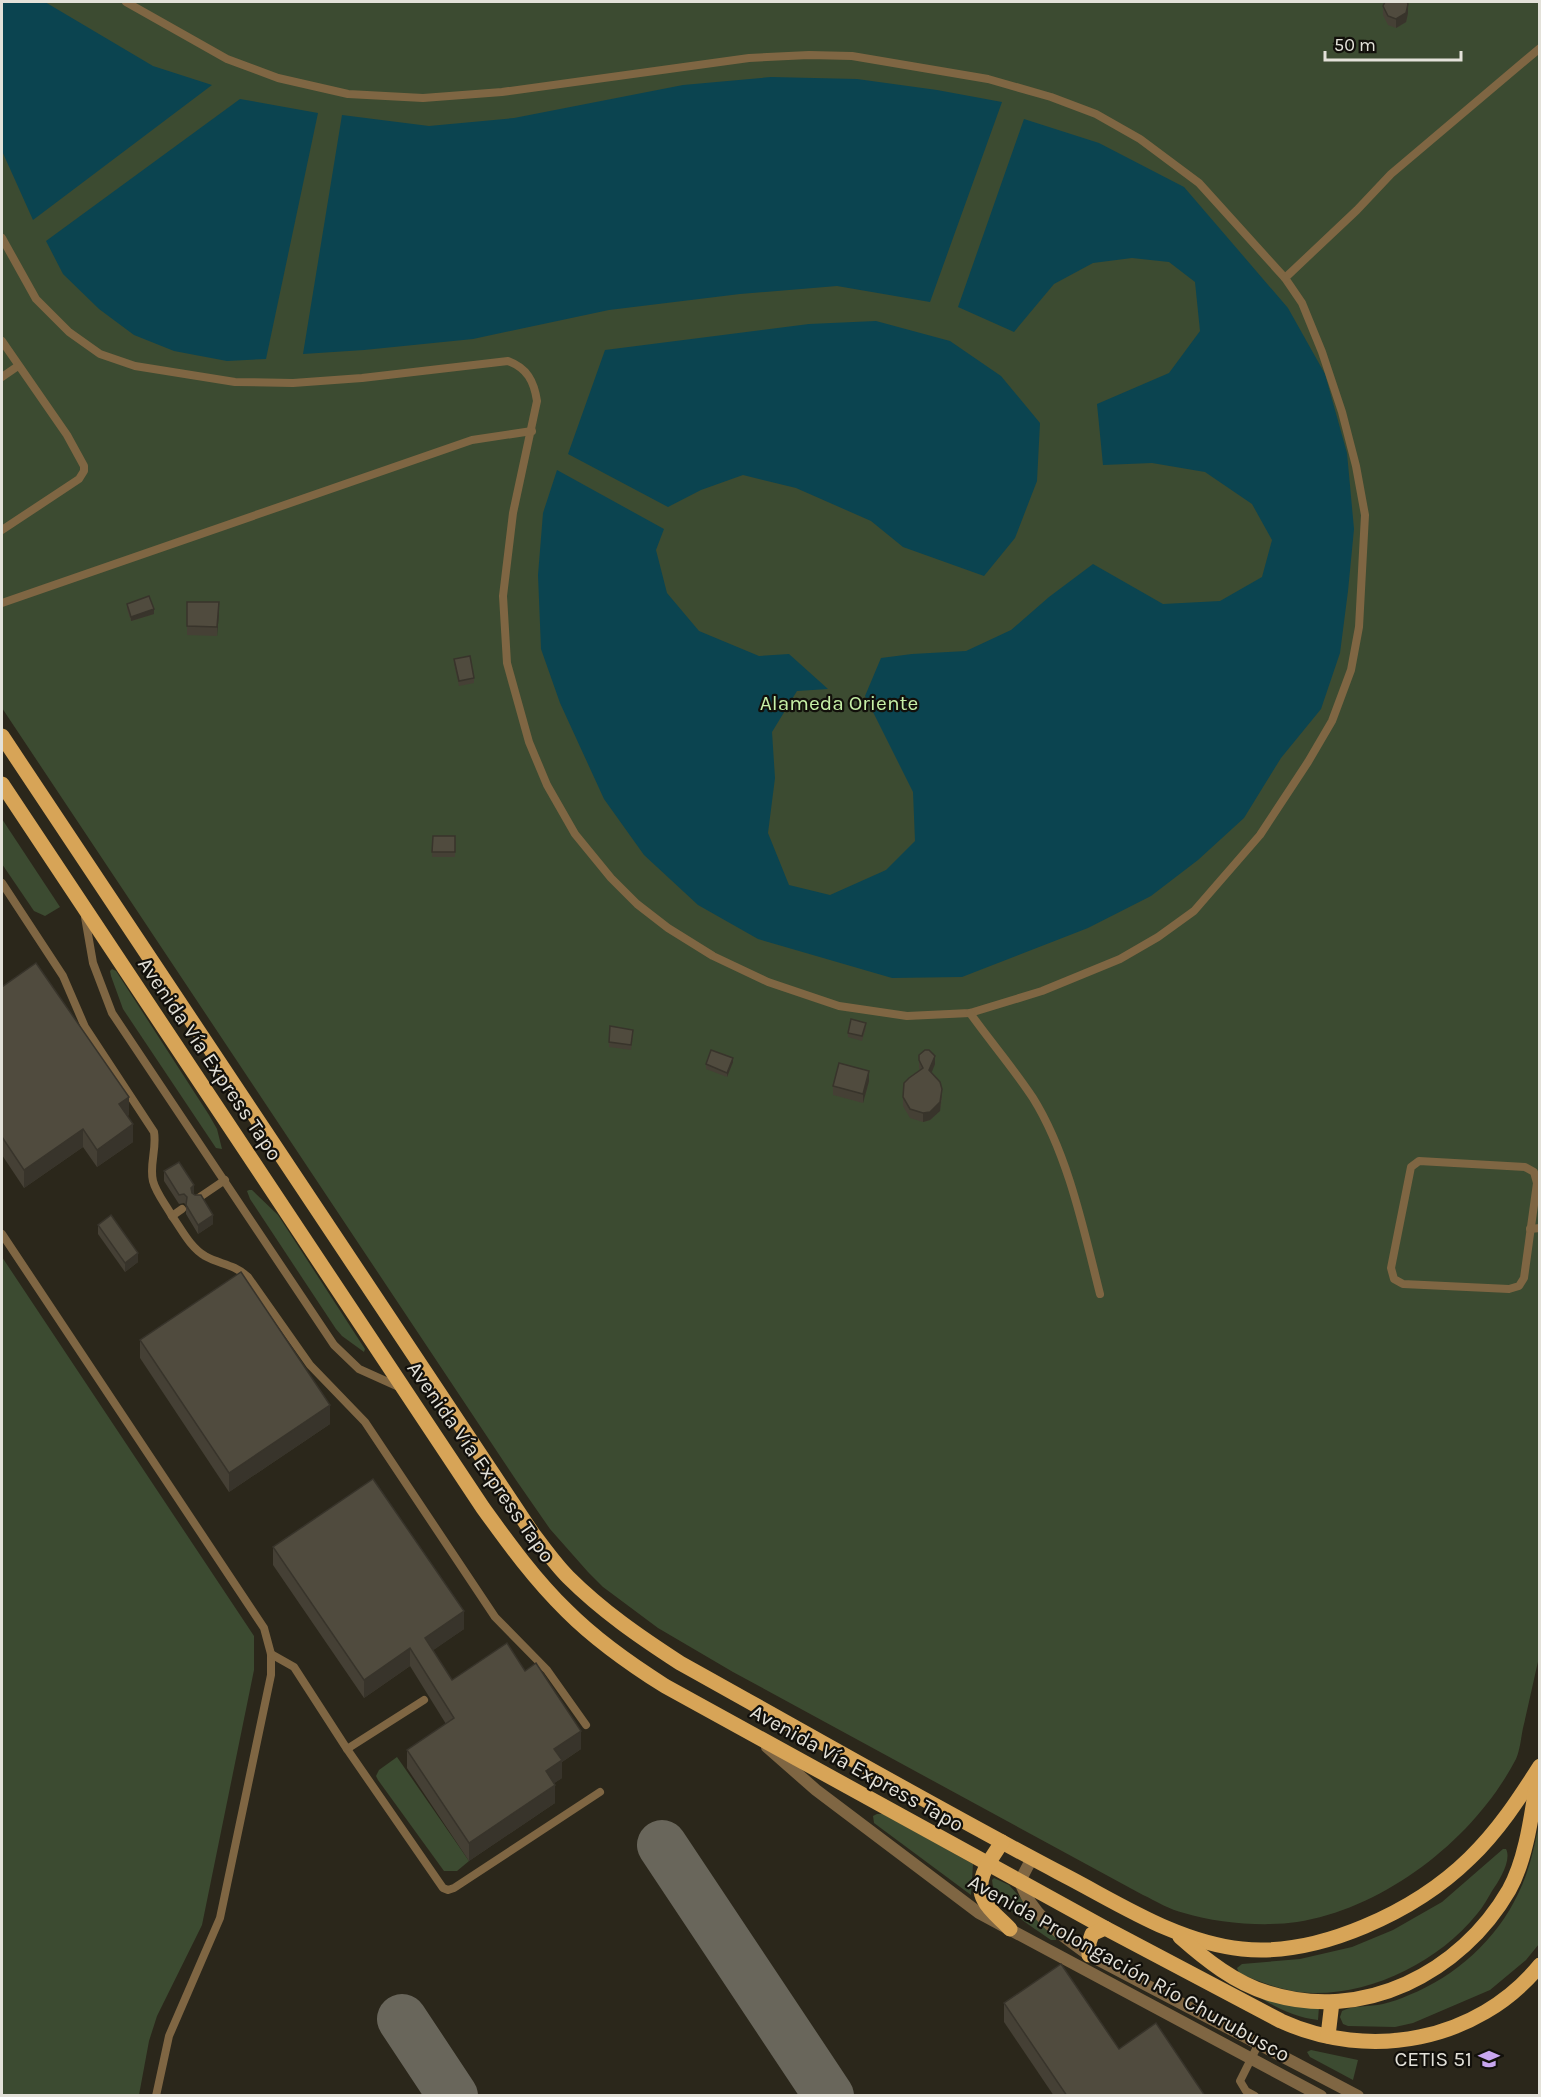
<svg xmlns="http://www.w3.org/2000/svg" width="1541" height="2097" viewBox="0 0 1541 2097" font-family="Karla,sans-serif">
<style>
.green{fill:#3c4b31}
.water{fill:#0b4450}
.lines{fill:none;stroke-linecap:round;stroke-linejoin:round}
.taxiway{stroke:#69665b;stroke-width:50}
.lane{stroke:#7f6643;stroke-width:8}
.street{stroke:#7f6643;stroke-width:12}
.primary{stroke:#d7a457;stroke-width:15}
.wall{fill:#454035}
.shaded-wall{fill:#38342b}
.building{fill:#504b3e;stroke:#38342b;stroke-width:1.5}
.labels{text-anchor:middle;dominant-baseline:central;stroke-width:4.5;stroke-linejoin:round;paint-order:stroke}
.park-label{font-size:21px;fill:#c6efa7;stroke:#12100b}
.street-label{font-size:21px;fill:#e3e1d9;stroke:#12100b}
.poi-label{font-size:21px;fill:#e3e1d9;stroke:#12100b;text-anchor:end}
</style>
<rect width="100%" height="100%" fill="#2b271b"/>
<!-- green -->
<g class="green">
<path d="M 2,2 L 1539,2 L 1540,1653 C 1534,1678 1529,1703 1523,1728 C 1521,1738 1520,1750 1516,1759 C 1475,1838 1386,1908 1297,1922 C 1263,1927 1217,1923 1184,1913 C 1170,1910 1156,1901 1143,1895 L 733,1672 L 658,1628 L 603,1587 L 588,1572 L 550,1529 L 516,1480 L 2,708 Z"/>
<path d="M 2,819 L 60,907 L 45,916 L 34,911 L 2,864 Z"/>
<path d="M 112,969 L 116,971 L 209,1115 L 217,1129 L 222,1149 L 216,1148 L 123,1009 L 111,976 L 110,971 Z"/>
<path d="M 249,1190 L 252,1190 L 278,1215 L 365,1349 L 364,1352 L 342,1336 L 336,1329 L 250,1199 L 247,1191 Z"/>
<path d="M 2,1257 L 254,1636 L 254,1670 L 202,1925 L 157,2016 L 149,2041 L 139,2095 L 2,2095 Z"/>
<path d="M 397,1757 L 469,1861 L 457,1871 L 444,1871 L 378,1780 L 376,1776 L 379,1770 Z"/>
<path d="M 877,1814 L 883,1814 L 973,1864 L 971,1895 L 874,1823 L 873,1816 Z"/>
<path d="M 1539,1824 L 1539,1944 L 1526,1960 L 1490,1990 L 1413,2023 L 1395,2027 L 1348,2026 L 1343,2024 L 1340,2017 L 1342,2011 C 1354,2005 1369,2007 1383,2004 C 1391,2002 1401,1999 1409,1995 C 1455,1977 1497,1939 1518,1894 C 1529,1872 1534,1848 1539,1824 Z"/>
<path d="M 1503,1849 L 1506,1849 C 1512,1860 1499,1881 1492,1891 C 1488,1898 1483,1907 1477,1914 C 1439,1961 1374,1994 1313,1993 C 1288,1993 1262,1983 1239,1973 L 1237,1968 L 1242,1964 L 1300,1959 L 1352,1947 L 1393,1930 L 1442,1902 Z"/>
<path d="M 994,1878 L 1009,1885 L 1056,1937 L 1056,1940 L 1051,1940 C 1032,1926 993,1905 992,1880 Z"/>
<path d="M 1253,1993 L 1319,2007 L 1318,2020 C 1293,2017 1274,2007 1253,1993 Z"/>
<path d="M 1311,2050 L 1358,2060 L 1353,2080 L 1310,2057 L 1307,2052 Z"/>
</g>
<!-- water -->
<g class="water">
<path d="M 2,2 L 45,2 L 153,66 L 212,85 L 33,220 L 2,151 Z"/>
<path d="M 771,77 L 857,79 L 937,90 L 1002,102 L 930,302 L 837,286 L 740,294 L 609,310 L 473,339 L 364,350 L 303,354 L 342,115 L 429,126 L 514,118 L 683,85 Z"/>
<path d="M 240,99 L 318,113 L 266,359 L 227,361 L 174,351 L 134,335 L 99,309 L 63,274 L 46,241 Z"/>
<path d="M 1024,119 L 1099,143 L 1184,187 L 1288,308 L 1325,374 L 1347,453 L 1354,529 L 1348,591 L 1340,653 L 1321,709 L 1281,758 L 1244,818 L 1198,860 L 1151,896 L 1088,928 L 962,977 L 892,978 L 758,939 L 698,905 L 644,855 L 604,799 L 560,703 L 541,649 L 538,575 L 543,513 L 557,470 L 664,529 L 656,550 L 667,593 L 699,631 L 759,656 L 789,654 L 828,689 L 797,691 L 772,732 L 775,778 L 768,833 L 789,885 L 830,895 L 886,870 L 915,841 L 913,792 L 865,696 L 881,658 L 912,654 L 966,651 L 1011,630 L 1049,597 L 1093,564 L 1163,604 L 1220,601 L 1262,577 L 1272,540 L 1252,504 L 1205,472 L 1152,463 L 1103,465 L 1097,404 L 1169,373 L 1200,331 L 1195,282 L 1169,262 L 1132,258 L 1093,263 L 1054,284 L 1014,332 L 958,307 Z"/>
<path d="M 876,321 L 950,341 L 1001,376 L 1040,423 L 1037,481 L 1015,538 L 984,576 L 903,547 L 871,521 L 796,488 L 743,475 L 701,490 L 668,507 L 568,454 L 605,350 L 809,324 Z"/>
</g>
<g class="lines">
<!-- taxiway -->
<g class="taxiway">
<path d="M 662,1845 L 829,2096"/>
<path d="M 402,2019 L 453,2096"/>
</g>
<!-- lane -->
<g class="lane">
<path d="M 2,238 L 36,299 L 69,332 L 100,354 L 135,366 L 235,382 L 293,383 L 362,378 L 508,361 C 527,368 534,381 537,401 L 513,513 L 503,596 L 507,663 L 529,742 L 547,785 L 575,834 L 611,878 L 637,904 L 668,928 L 713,956 L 768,982 L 839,1006 L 907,1016 L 970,1013 L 1042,991 L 1120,959 L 1158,937 L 1194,911 L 1260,835 L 1308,762 L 1332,721 L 1351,670 L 1359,627 L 1365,515 L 1356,466 L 1342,412 L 1322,352 L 1302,303 L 1285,278 L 1199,183 L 1140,139 L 1096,114 L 1051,97 L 988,79 L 852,56 L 809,55 L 749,58 L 502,92 L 423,98 L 348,94 L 278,78 L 227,59 L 126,2"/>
<path d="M 1285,278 L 1357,210 L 1391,174 L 1540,48"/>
<path d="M 2,341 L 67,435 L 84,466 L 84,471 L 79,479 L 2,530"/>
<path d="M 2,377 L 18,366"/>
<path d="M 2,603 L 472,440 L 532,431"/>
<path d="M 2,883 L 63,976 L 85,1027 L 154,1132 C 157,1149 149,1165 153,1181 C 156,1193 166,1205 172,1216 L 182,1209"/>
<path d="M 85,917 L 93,963 L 112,1013 L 334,1345 L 359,1369 L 399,1387"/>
<path d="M 970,1013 C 990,1041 1014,1069 1033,1098 C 1068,1154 1084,1231 1100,1294"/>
<path d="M 1419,1161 L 1525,1167 L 1534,1172 L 1537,1183 L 1524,1278 L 1519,1286 L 1509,1289 L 1403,1284 L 1394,1279 L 1391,1268 L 1410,1172 L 1411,1167 Z"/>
<path d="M 197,1199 L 225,1180"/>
<path d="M 172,1216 C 182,1230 190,1247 205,1256 C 221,1265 232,1263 248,1277 L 310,1365 L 365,1422 L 495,1617 L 547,1670 L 586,1725"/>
<path d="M 1530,1229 L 1540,1228"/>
<path d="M 2,1234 L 264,1628 L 271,1654 L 271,1675 L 220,1918 L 169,2036 L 156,2096"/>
<path d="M 271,1654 L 294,1667 L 347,1749 L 443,1888 L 448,1890 L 454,1888 L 600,1792"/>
<path d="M 347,1749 L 424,1700"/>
<path d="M 1255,2096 L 1246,2091 L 1240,2081 L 1259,2043"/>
</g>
<!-- street -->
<g class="street">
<path d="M 767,1747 L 816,1790 L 979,1913 L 1321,2096"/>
<path d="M 1032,1858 L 1020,1881 C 1031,1915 1061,1935 1089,1955 L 1358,2096"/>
</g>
<!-- primary -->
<g class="primary">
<path d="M 2,736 L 533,1534 C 544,1548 555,1564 568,1577 C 602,1611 640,1637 680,1663 C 806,1733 931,1805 1058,1872 C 1117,1902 1175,1942 1242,1949 C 1319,1957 1416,1911 1470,1858 C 1498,1831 1519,1799 1540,1766"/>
<path d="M 2,784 L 483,1508 C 509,1544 535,1580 567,1611 C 596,1640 630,1664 665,1686 L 1105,1928 L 1281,2021 C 1369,2061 1477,2042 1540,1965"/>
<path d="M 1002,1842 C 992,1858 973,1880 984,1900 C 989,1911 1002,1920 1010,1929"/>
<path d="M 1180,1937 C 1206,1960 1235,1983 1268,1993 C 1363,2023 1461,1973 1509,1890 C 1527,1858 1532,1811 1538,1775"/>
<path d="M 1089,1955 L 1089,1943 L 1092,1934 L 1105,1928"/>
<path d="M 1328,2036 L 1332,2002"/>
</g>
</g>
<!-- wall -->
<g class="wall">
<path d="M 1383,6 L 1408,13 L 1406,22 L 1396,28 L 1388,25 L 1383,15 Z"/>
<path d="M 187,602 L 219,612 L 217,636 L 187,635 Z"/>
<path d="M 127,604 L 154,614 L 131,621 L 127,609 Z"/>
<path d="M 454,659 L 474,678 L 474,683 L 459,686 L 454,664 Z"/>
<path d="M 433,836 L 455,836 L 455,857 L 432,857 Z"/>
<path d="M 2,987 L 129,1115 L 127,1116 L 133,1142 L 97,1167 L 83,1147 L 24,1188 L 2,1155 Z"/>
<path d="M 866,1028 L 862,1041 L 848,1037 L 848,1033 Z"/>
<path d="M 633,1034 L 631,1050 L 609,1047 L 609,1042 Z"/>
<path d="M 919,1055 L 935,1064 L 931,1073 L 942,1097 L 940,1111 L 930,1120 L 923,1122 L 910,1118 L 903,1106 L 903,1097 L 920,1070 L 919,1068 Z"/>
<path d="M 733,1062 L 727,1077 L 706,1069 L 706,1064 Z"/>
<path d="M 869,1081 L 863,1103 L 833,1095 L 833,1086 Z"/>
<path d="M 164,1171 L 194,1194 L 213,1224 L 198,1234 L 186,1214 L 186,1205 L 184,1203 L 179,1204 L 164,1181 Z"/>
<path d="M 98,1225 L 138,1262 L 125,1272 L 98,1234 Z"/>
<path d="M 140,1340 L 330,1424 L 229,1492 L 140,1358 Z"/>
<path d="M 273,1547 L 464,1629 L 433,1650 L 452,1680 L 525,1671 L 581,1749 L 562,1762 L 562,1778 L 554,1783 L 555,1803 L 469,1861 L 407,1768 L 407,1750 L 446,1724 L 410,1666 L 364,1698 L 273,1565 Z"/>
<path d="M 1004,2003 L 1119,2049 L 1205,2096 L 1054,2096 L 1004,2022 Z"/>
</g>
<!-- shaded-wall -->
<g class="shaded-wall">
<path d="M 1408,4 L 1408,13 L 1406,22 L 1396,28 L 1396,19 Z"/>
<path d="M 219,602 L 219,612 L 217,636 L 217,627 Z"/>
<path d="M 154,609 L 154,614 L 131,621 L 131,617 Z"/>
<path d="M 935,1056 L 935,1064 L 929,1079 L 929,1070 Z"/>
<path d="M 733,1058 L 733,1062 L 727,1077 L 727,1073 Z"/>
<path d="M 869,1071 L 869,1081 L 863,1103 L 863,1094 Z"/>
<path d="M 942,1089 L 940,1111 L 930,1120 L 923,1122 L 923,1113 Z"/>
<path d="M 129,1097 L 129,1115 L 119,1121 L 119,1104 Z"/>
<path d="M 133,1124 L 133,1142 L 97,1167 L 97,1150 Z"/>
<path d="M 83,1129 L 83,1147 L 24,1188 L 24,1170 Z"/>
<path d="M 194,1185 L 194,1194 L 191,1197 L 191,1188 Z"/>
<path d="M 213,1215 L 213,1224 L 198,1234 L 198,1225 Z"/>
<path d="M 138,1253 L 138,1262 L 125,1272 L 125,1263 Z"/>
<path d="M 330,1405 L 330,1424 L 229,1492 L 229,1473 Z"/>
<path d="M 464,1611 L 464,1629 L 425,1656 L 425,1638 Z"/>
<path d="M 410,1648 L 410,1666 L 364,1698 L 364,1680 Z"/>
<path d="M 581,1731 L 581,1749 L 562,1762 L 562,1778 L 546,1789 L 546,1771 L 554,1749 Z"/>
<path d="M 555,1785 L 555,1803 L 469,1861 L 469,1843 Z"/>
</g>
<!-- building -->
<g class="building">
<path d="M 1385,2 L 1407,2 L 1408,4 L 1406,13 L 1396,19 L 1388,16 L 1383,6 Z"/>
<path d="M 149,596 L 154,609 L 131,617 L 127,604 Z"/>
<path d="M 187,602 L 219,602 L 217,627 L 187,626 Z"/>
<path d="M 470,656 L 474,678 L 459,681 L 454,659 Z"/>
<path d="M 433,836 L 455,836 L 455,852 L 432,852 Z"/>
<path d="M 36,963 L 129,1097 L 119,1104 L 133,1124 L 97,1150 L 83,1129 L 24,1170 L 2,1137 L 2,987 Z"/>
<path d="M 851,1019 L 866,1023 L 862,1036 L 848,1033 Z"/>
<path d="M 610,1026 L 633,1030 L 631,1045 L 609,1042 Z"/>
<path d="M 711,1050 L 733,1058 L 727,1073 L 706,1064 Z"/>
<path d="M 925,1050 L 929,1050 L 935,1056 L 929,1070 L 940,1082 L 942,1089 L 940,1102 L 930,1112 L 923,1113 L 910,1109 L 903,1097 L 904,1083 L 909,1078 L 923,1068 L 919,1060 L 919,1055 Z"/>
<path d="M 839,1063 L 869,1071 L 863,1094 L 833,1086 Z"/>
<path d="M 179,1162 L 194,1185 L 191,1188 L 192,1193 L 195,1195 L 201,1195 L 213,1215 L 198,1225 L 186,1205 L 187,1197 L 184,1194 L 179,1195 L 164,1171 Z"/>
<path d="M 111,1215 L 138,1253 L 125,1263 L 98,1225 Z"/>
<path d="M 241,1272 L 330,1405 L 229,1473 L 140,1340 Z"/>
<path d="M 373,1479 L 464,1611 L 425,1638 L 452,1680 L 507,1643 L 525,1671 L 536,1663 L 581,1731 L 554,1749 L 562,1760 L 546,1771 L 555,1785 L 469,1843 L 407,1750 L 454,1718 L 410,1648 L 364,1680 L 273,1547 Z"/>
<path d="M 1061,1964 L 1119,2049 L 1156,2023 L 1205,2096 L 1067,2096 L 1004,2003 Z"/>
</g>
<!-- icons -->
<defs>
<symbol id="university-bare" viewBox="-9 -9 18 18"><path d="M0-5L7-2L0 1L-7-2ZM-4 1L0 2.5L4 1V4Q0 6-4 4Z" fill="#c8a6ef" stroke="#12100b" stroke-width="2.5" paint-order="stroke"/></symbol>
</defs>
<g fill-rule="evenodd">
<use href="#university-bare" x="1474" y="2044" width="30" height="30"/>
</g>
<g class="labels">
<!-- park labels -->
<g class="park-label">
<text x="839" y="703">Alameda Oriente</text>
</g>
<!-- street labels -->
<g class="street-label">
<text transform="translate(210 1059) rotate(56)">Avenida Vía Express Tapo</text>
<text transform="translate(481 1462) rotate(55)">Avenida Vía Express Tapo</text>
<text transform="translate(857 1768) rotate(29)">Avenida Vía Express Tapo</text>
<text transform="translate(1129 1968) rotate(29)">Avenida Prolongación Río Churubusco</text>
</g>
<!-- poi labels -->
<g class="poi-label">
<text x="1472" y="2059">CETIS 51</text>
</g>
</g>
<!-- border -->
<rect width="1541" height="2097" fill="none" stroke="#e3e1d9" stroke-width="6"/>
<!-- scale -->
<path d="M1325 51v9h136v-9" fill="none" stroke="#e3e1d9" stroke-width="3"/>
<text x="1334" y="51" font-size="18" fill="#e3e1d9" stroke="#12100b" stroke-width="4.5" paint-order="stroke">50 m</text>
</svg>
